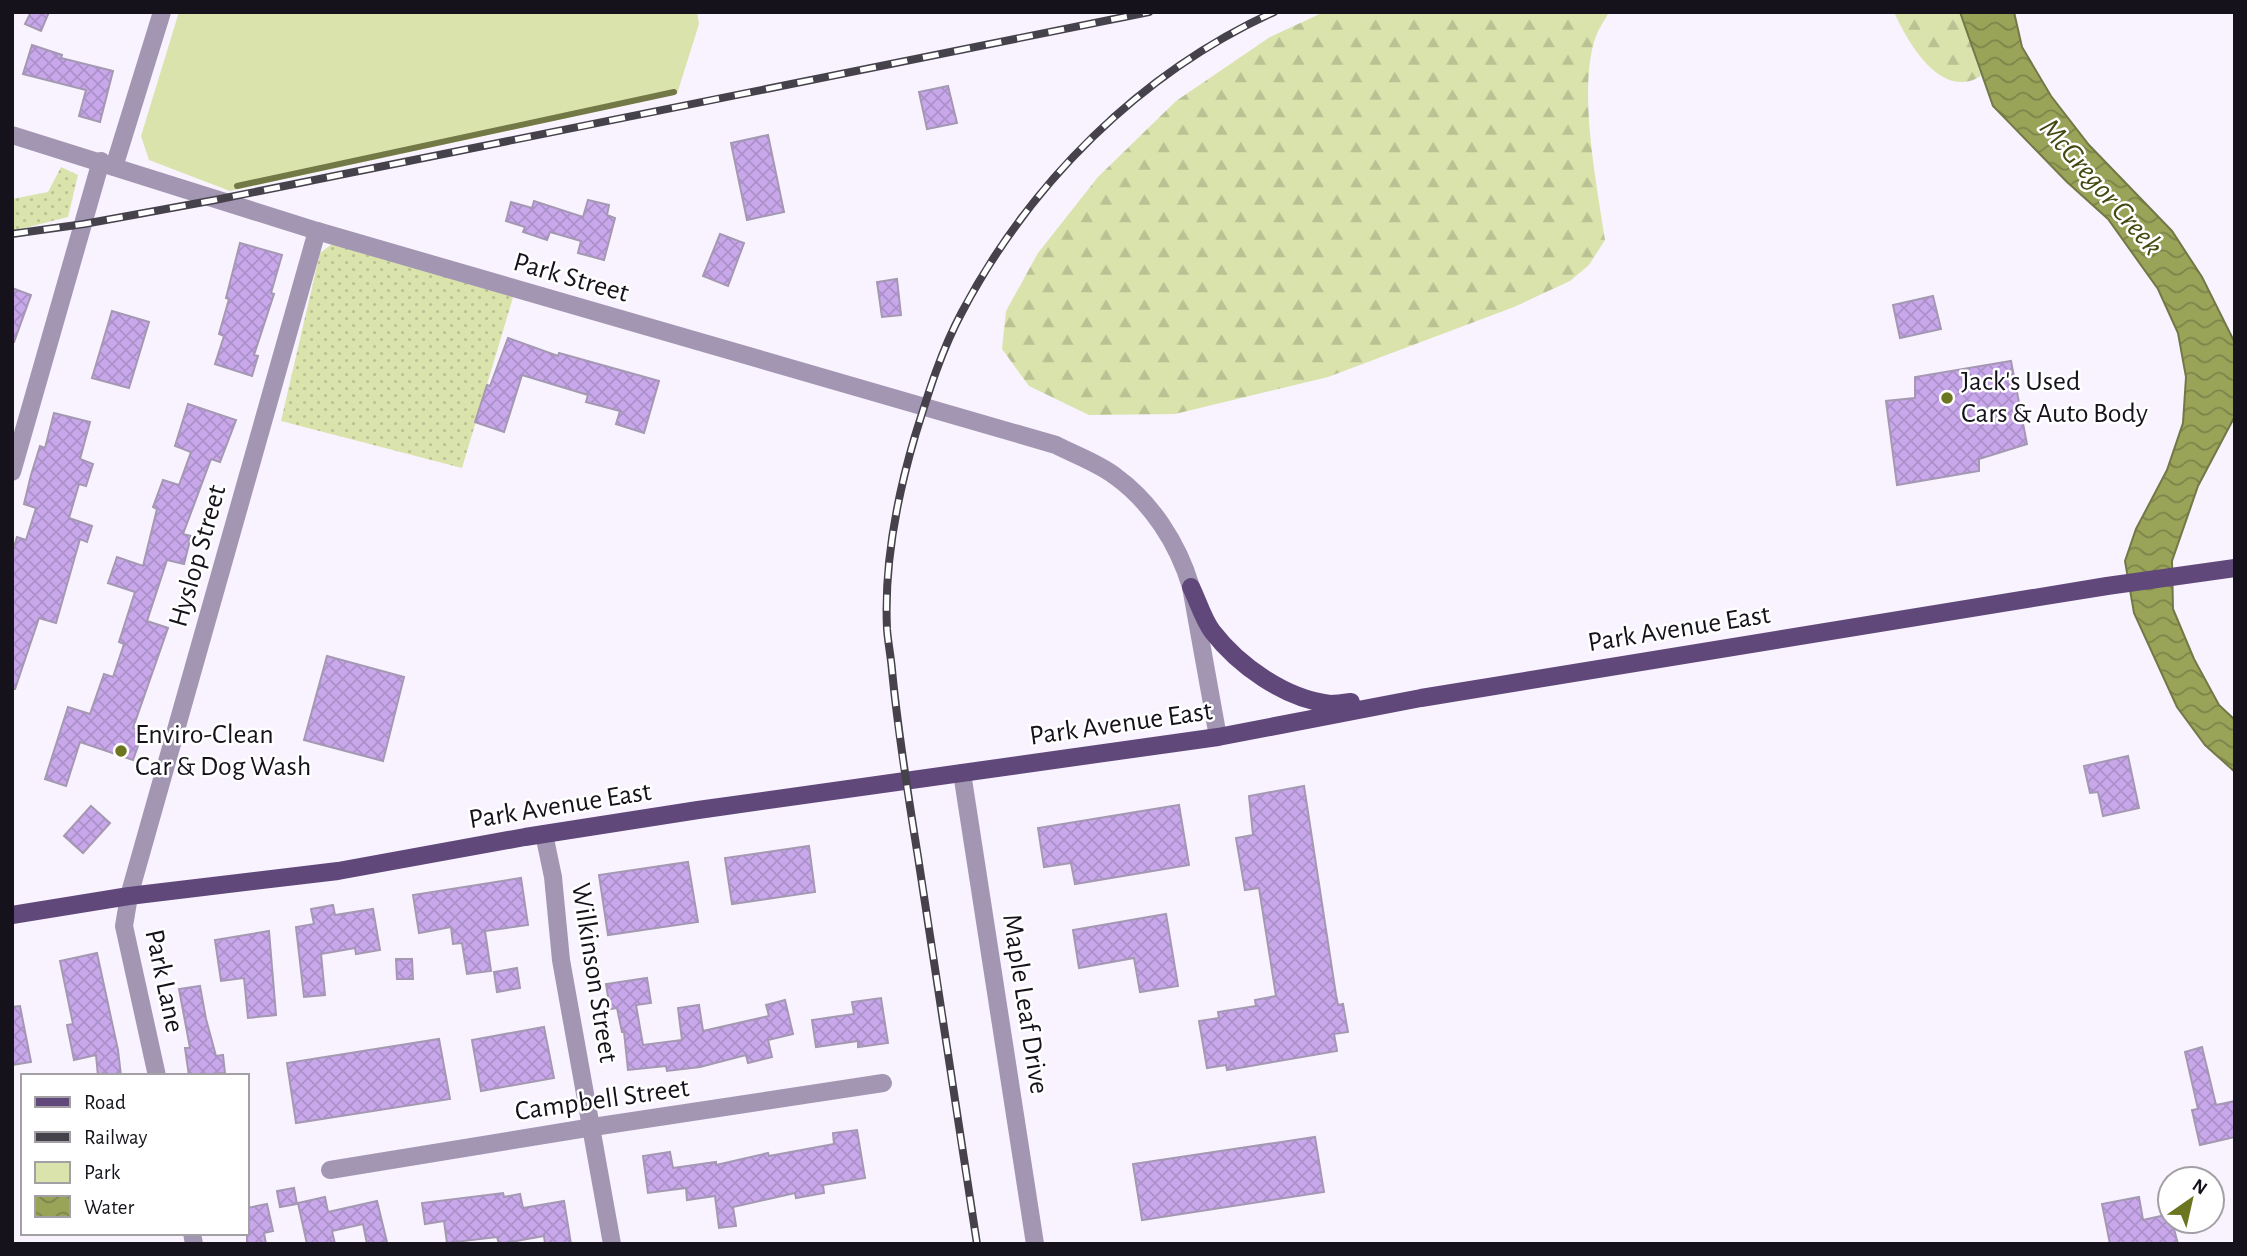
<svg xmlns="http://www.w3.org/2000/svg" width="2247" height="1256" viewBox="0 0 2247 1256" font-family="'Alegreya Sans',sans-serif">
<style>
.grass{fill:url(#grass-dots)}
.forest{fill:url(#forest-firs)}
.park{fill:#dae3ac}
.water{fill:url(#water-waves);stroke:#727846;stroke-width:2}
.lines{fill:none;stroke-linecap:round;stroke-linejoin:round}
.stream{stroke:#727846;stroke-width:6}
.building{fill:url(#building-cross-hatch);stroke:#a498b2;stroke-width:2}
.minor{stroke:#a396b3;stroke-width:18}
.major{stroke:#61487a;stroke-width:18}
.rail-casing{stroke:#46424c;stroke-width:8}
.rail{stroke:#fff;stroke-width:5;stroke-dasharray:16;stroke-linecap:butt}
.poi-dot{fill:#6c751f;stroke:#fff;stroke-width:2.5}
.labels{text-anchor:middle;dominant-baseline:central;stroke-width:5;stroke-linejoin:round;paint-order:stroke}
.street-label{font-size:28px;fill:#16121b;stroke:#fff}
.poi-label{font-size:28px;fill:#16121b;stroke:#fff;text-anchor:start}
.water-label{font-size:30px;font-style:italic;fill:#444b12;stroke:#fff}
</style>
<defs>
<pattern id="grass-dots" width="8" height="8" patternUnits="userSpaceOnUse" patternTransform="scale(1.75)"><rect width="8" height="8" fill="#dae3ac"/><path d="M2 2h.1M6 6h.1" fill="none" stroke="#bac293" stroke-width="1.8" stroke-linecap="round"/></pattern>
<pattern id="forest-firs" width="22" height="20" patternUnits="userSpaceOnUse" patternTransform="scale(1.75)"><rect width="22" height="20" fill="#dae3ac"/><path d="M5 1l3.5 6h-7zM16 11l3.5 6h-7z" fill="#bac293"/></pattern>
<pattern id="water-waves" width="16" height="10" patternUnits="userSpaceOnUse" patternTransform="scale(1.75)"><rect width="16" height="10" fill="#9aa459"/><path d="M0 5q4-4 8 0t8 0" fill="none" stroke="#7d8449"/></pattern>
<pattern id="building-cross-hatch" width="8" height="8" patternUnits="userSpaceOnUse" patternTransform="scale(1.75)"><rect width="8" height="8" fill="#c8a8eb"/><path d="M0 0l8 8M0 8l8-8" fill="none" stroke="#ab90c9"/></pattern>
</defs>
<rect width="100%" height="100%" fill="#f8f3fe"/>
<!-- grass -->
<g class="grass">
<path d="M 61,167 L 78,175 L 68,217 L 12,231 L 12,199 L 48,192 Z"/>
<path d="M 332,244 L 514,294 L 462,468 L 281,421 L 320,253 Z"/>
</g>
<!-- forest -->
<g class="forest">
<path d="M 1324,12 L 1609,12 C 1605,20 1599,28 1596,36 C 1577,88 1597,185 1605,240 L 1589,265 L 1570,281 L 1514,307 L 1328,377 L 1175,414 L 1089,415 L 1029,386 L 1002,349 L 1006,311 L 1038,253 L 1098,177 L 1176,101 L 1270,37 Z"/>
<path d="M 1894,12 L 1960,12 L 1981,76 C 1941,101 1908,43 1894,12 Z"/>
</g>
<!-- park -->
<path class="park" d="M 179,12 L 697,12 L 699,24 L 677,94 L 230,191 L 149,160 L 141,136 Z"/>
<!-- water -->
<path class="water" d="M 1960,12 L 2014,12 L 2022,47 L 2051,96 L 2089,145 L 2172,231 L 2202,277 L 2235,343 L 2235,416 L 2198,486 L 2172,561 L 2173,609 L 2194,659 L 2219,705 L 2235,720 L 2235,772 L 2205,745 L 2177,707 L 2134,613 L 2125,561 L 2136,529 L 2167,470 L 2183,423 L 2186,377 L 2178,333 L 2158,289 L 2108,219 L 2067,182 L 1993,106 Z"/>
<g class="lines">
<!-- stream -->
<path class="stream" d="M 237,186 L 674,92"/>
</g>
<!-- building -->
<g class="building">
<path d="M 31,12 L 49,12 L 41,31 L 25,24 Z"/>
<path d="M 32,45 L 62,55 L 61,58 L 113,71 L 100,122 L 79,116 L 86,90 L 23,74 Z"/>
<path d="M 948,86 L 957,123 L 927,129 L 919,92 Z"/>
<path d="M 768,135 L 784,212 L 747,220 L 731,143 Z"/>
<path d="M 588,200 L 609,205 L 607,215 L 615,218 L 604,260 L 578,253 L 581,241 L 550,232 L 547,240 L 523,232 L 525,227 L 506,221 L 511,202 L 532,208 L 534,201 L 583,217 Z"/>
<path d="M 720,234 L 744,243 L 728,286 L 703,276 Z"/>
<path d="M 240,243 L 282,255 L 271,293 L 274,294 L 254,355 L 258,356 L 252,376 L 215,364 L 224,336 L 219,334 L 229,299 L 226,298 Z"/>
<path d="M 897,279 L 901,315 L 882,317 L 877,282 Z"/>
<path d="M 12,288 L 31,295 L 14,342 L 12,342 Z"/>
<path d="M 1933,296 L 1941,329 L 1900,338 L 1893,305 Z"/>
<path d="M 112,311 L 149,322 L 129,388 L 92,378 Z"/>
<path d="M 508,338 L 558,356 L 559,353 L 659,381 L 644,433 L 616,424 L 620,411 L 586,402 L 588,395 L 522,375 L 504,432 L 475,422 L 487,385 L 490,386 Z"/>
<path d="M 2011,361 L 2027,444 L 1979,459 L 1979,471 L 1897,485 L 1886,401 L 1915,398 L 1915,377 Z"/>
<path d="M 188,404 L 236,420 L 220,462 L 211,459 L 183,534 L 191,536 L 184,564 L 167,560 L 147,621 L 168,628 L 133,728 L 143,732 L 133,760 L 80,742 L 66,786 L 45,779 L 68,707 L 90,714 L 104,674 L 113,677 L 124,644 L 119,642 L 135,592 L 108,583 L 117,557 L 143,566 L 157,509 L 153,507 L 163,480 L 179,485 L 191,452 L 175,446 Z"/>
<path d="M 54,413 L 90,422 L 80,459 L 93,464 L 86,486 L 79,484 L 69,518 L 92,526 L 87,542 L 80,539 L 56,623 L 39,618 L 15,689 L 12,689 L 12,554 L 17,537 L 26,540 L 36,508 L 24,504 L 31,475 L 40,446 L 45,448 Z"/>
<path d="M 327,656 L 404,677 L 383,761 L 304,740 Z"/>
<path d="M 2128,756 L 2139,808 L 2103,816 L 2098,792 L 2090,793 L 2084,766 Z"/>
<path d="M 1304,786 L 1336,995 L 1338,1005 L 1343,1004 L 1348,1032 L 1334,1034 L 1337,1051 L 1227,1070 L 1226,1065 L 1207,1068 L 1199,1021 L 1219,1018 L 1218,1012 L 1256,1006 L 1255,1000 L 1276,996 L 1259,888 L 1245,890 L 1236,838 L 1253,835 L 1249,796 Z"/>
<path d="M 1179,805 L 1189,865 L 1075,884 L 1071,863 L 1044,867 L 1038,828 Z"/>
<path d="M 91,806 L 110,823 L 83,853 L 64,836 Z"/>
<path d="M 809,846 L 815,892 L 732,904 L 725,858 Z"/>
<path d="M 688,862 L 698,922 L 608,935 L 599,875 Z"/>
<path d="M 521,878 L 528,925 L 485,931 L 491,971 L 467,974 L 462,943 L 453,944 L 451,927 L 419,933 L 413,895 Z"/>
<path d="M 333,905 L 335,915 L 373,909 L 380,950 L 356,954 L 355,948 L 321,954 L 325,995 L 304,997 L 296,927 L 314,924 L 311,909 Z"/>
<path d="M 1166,914 L 1178,986 L 1140,992 L 1134,958 L 1079,968 L 1073,930 Z"/>
<path d="M 269,931 L 276,1015 L 248,1018 L 244,978 L 221,981 L 215,940 Z"/>
<path d="M 97,953 L 118,1050 L 121,1076 L 98,1076 L 96,1055 L 74,1060 L 67,1025 L 73,1024 L 60,961 Z"/>
<path d="M 396,959 L 412,959 L 413,979 L 397,979 Z"/>
<path d="M 517,968 L 520,988 L 497,992 L 494,972 Z"/>
<path d="M 647,978 L 651,1003 L 636,1005 L 643,1045 L 682,1040 L 678,1008 L 699,1005 L 703,1031 L 769,1016 L 766,1005 L 785,1000 L 793,1034 L 768,1040 L 772,1057 L 748,1063 L 746,1055 L 700,1067 L 667,1071 L 666,1066 L 628,1070 L 624,1032 L 622,1032 L 617,1008 L 610,1009 L 606,984 Z"/>
<path d="M 200,986 L 206,1019 L 216,1056 L 223,1055 L 225,1073 L 189,1076 L 185,1048 L 190,1048 L 179,989 Z"/>
<path d="M 881,998 L 888,1043 L 858,1047 L 858,1041 L 816,1047 L 812,1020 L 854,1014 L 852,1002 Z"/>
<path d="M 20,1006 L 31,1062 L 12,1065 L 12,1007 Z"/>
<path d="M 544,1027 L 554,1078 L 481,1091 L 472,1040 Z"/>
<path d="M 439,1039 L 450,1099 L 296,1123 L 287,1063 Z"/>
<path d="M 2202,1047 L 2216,1105 L 2235,1101 L 2235,1137 L 2200,1145 L 2192,1110 L 2198,1109 L 2185,1052 Z"/>
<path d="M 857,1130 L 865,1178 L 823,1185 L 824,1193 L 796,1198 L 795,1193 L 733,1207 L 736,1226 L 719,1228 L 715,1196 L 687,1200 L 686,1188 L 648,1193 L 643,1156 L 670,1152 L 673,1168 L 716,1162 L 716,1165 L 768,1153 L 769,1156 L 834,1144 L 833,1133 Z"/>
<path d="M 1315,1137 L 1324,1192 L 1142,1220 L 1133,1164 Z"/>
<path d="M 294,1188 L 297,1204 L 280,1207 L 277,1191 Z"/>
<path d="M 503,1193 L 504,1197 L 520,1194 L 523,1208 L 564,1201 L 571,1244 L 545,1244 L 544,1236 L 499,1244 L 497,1237 L 447,1243 L 444,1221 L 425,1224 L 422,1203 Z"/>
<path d="M 325,1197 L 328,1212 L 377,1201 L 387,1242 L 367,1244 L 363,1224 L 332,1231 L 335,1244 L 307,1244 L 298,1203 Z"/>
<path d="M 2139,1197 L 2143,1220 L 2170,1214 L 2178,1244 L 2110,1244 L 2102,1204 Z"/>
<path d="M 267,1204 L 273,1231 L 264,1233 L 266,1244 L 247,1244 L 247,1208 Z"/>
</g>
<g class="lines">
<!-- minor -->
<g class="minor">
<path d="M 12,135 L 317,231 L 1056,445 C 1075,455 1098,463 1115,476 C 1151,502 1178,543 1191,587 L 1218,737"/>
<path d="M 114,167 L 162,12"/>
<path d="M 12,472 L 101,161"/>
<path d="M 962,773 L 1035,1244"/>
<path d="M 544,834 L 553,877 L 561,960 L 612,1244"/>
<path d="M 157,1076 L 124,926 L 129,896 L 317,231"/>
<path d="M 330,1170 L 593,1127 L 883,1083"/>
<path d="M 192,1233 L 194,1244"/>
</g>
<!-- major -->
<g class="major">
<path d="M 1191,587 C 1198,601 1203,619 1212,631 C 1238,665 1285,699 1330,704 C 1337,704 1344,703 1351,702"/>
<path d="M 12,915 L 129,896 L 338,871 L 525,837 L 698,810 L 1218,737 L 1421,698 L 2107,586 L 2235,568"/>
</g>
<defs>
<g id="rail">
<path d="M 12,234 L 84,224 L 215,200 L 1149,12"/>
<path d="M 977,1244 C 957,1115 938,986 918,857 C 908,795 898,733 892,670 C 891,657 888,643 887,629 C 884,565 897,497 915,436 C 928,394 941,351 962,312 C 1030,183 1140,73 1274,12"/>
</g>
</defs>
<!-- rail casing -->
<use href="#rail" class="rail-casing"/>
<!-- rail -->
<use href="#rail" class="rail"/>
</g>
<!-- markers -->
<g class="poi-dot">
<circle cx="1947" cy="398" r="7"/>
<circle cx="121" cy="751" r="7"/>
</g>
<g class="labels">
<!-- street labels -->
<g class="street-label">
<text transform="translate(571 278) rotate(16)">Park Street</text>
<text transform="translate(198 556) rotate(-74)">Hyslop Street</text>
<text transform="translate(1679 629) rotate(-9)">Park Avenue East</text>
<text transform="translate(1121 724) rotate(-8)">Park Avenue East</text>
<text transform="translate(560 806) rotate(-9)">Park Avenue East</text>
<text transform="translate(594 973) rotate(81)">Wilkinson Street</text>
<text transform="translate(164 981) rotate(78)">Park Lane</text>
<text transform="translate(1025 1004) rotate(81)">Maple Leaf Drive</text>
<text transform="translate(602 1100) rotate(-8)">Campbell Street</text>
</g>
<!-- poi labels -->
<g class="poi-label">
<text x="1961" y="382">Jack's Used<tspan x="1961" dy="32">Cars &amp; Auto Body</tspan></text>
<text x="135" y="735">Enviro-Clean<tspan x="135" dy="32">Car &amp; Dog Wash</tspan></text>
</g>
<!-- water labels -->
<g class="water-label">
<text transform="translate(2101 187) rotate(49)">McGregor Creek</text>
</g>
</g>
<!-- border -->
<rect width="2247" height="1256" fill="none" stroke="#16121b" stroke-width="28"/>
<!-- legend -->
<rect x="21" y="1074" width="228" height="161" fill="#ffffff" stroke="#a2a0a4" stroke-width="2"/>
<rect x="35" y="1097" width="35" height="10" fill="#61487a" stroke="#a2a0a4" stroke-width="2"/>
<text x="84" y="1109" font-size="21" fill="#16121b">Road</text>
<rect x="35" y="1132" width="35" height="10" fill="#46424c" stroke="#a2a0a4" stroke-width="2"/>
<text x="84" y="1144" font-size="21" fill="#16121b">Railway</text>
<rect x="35" y="1162" width="35" height="21" fill="#dae3ac" stroke="#a2a0a4" stroke-width="2"/>
<text x="84" y="1179" font-size="21" fill="#16121b">Park</text>
<rect x="35" y="1196" width="35" height="21" fill="url(#water-waves)" stroke="#a2a0a4" stroke-width="2"/>
<text x="84" y="1214" font-size="21" fill="#16121b">Water</text>
<!-- north arrow -->
<g transform="translate(2191 1200) rotate(34)"><circle r="33" fill="#ffffff" stroke="#a2a0a4" stroke-width="2"/>
<path d="M0-5L12 26L0 18L-12 26Z" fill="#6c751f"/>
<text y="-10" font-size="19" font-weight="bold" text-anchor="middle" fill="#16121b">N</text>
</g>
</svg>
